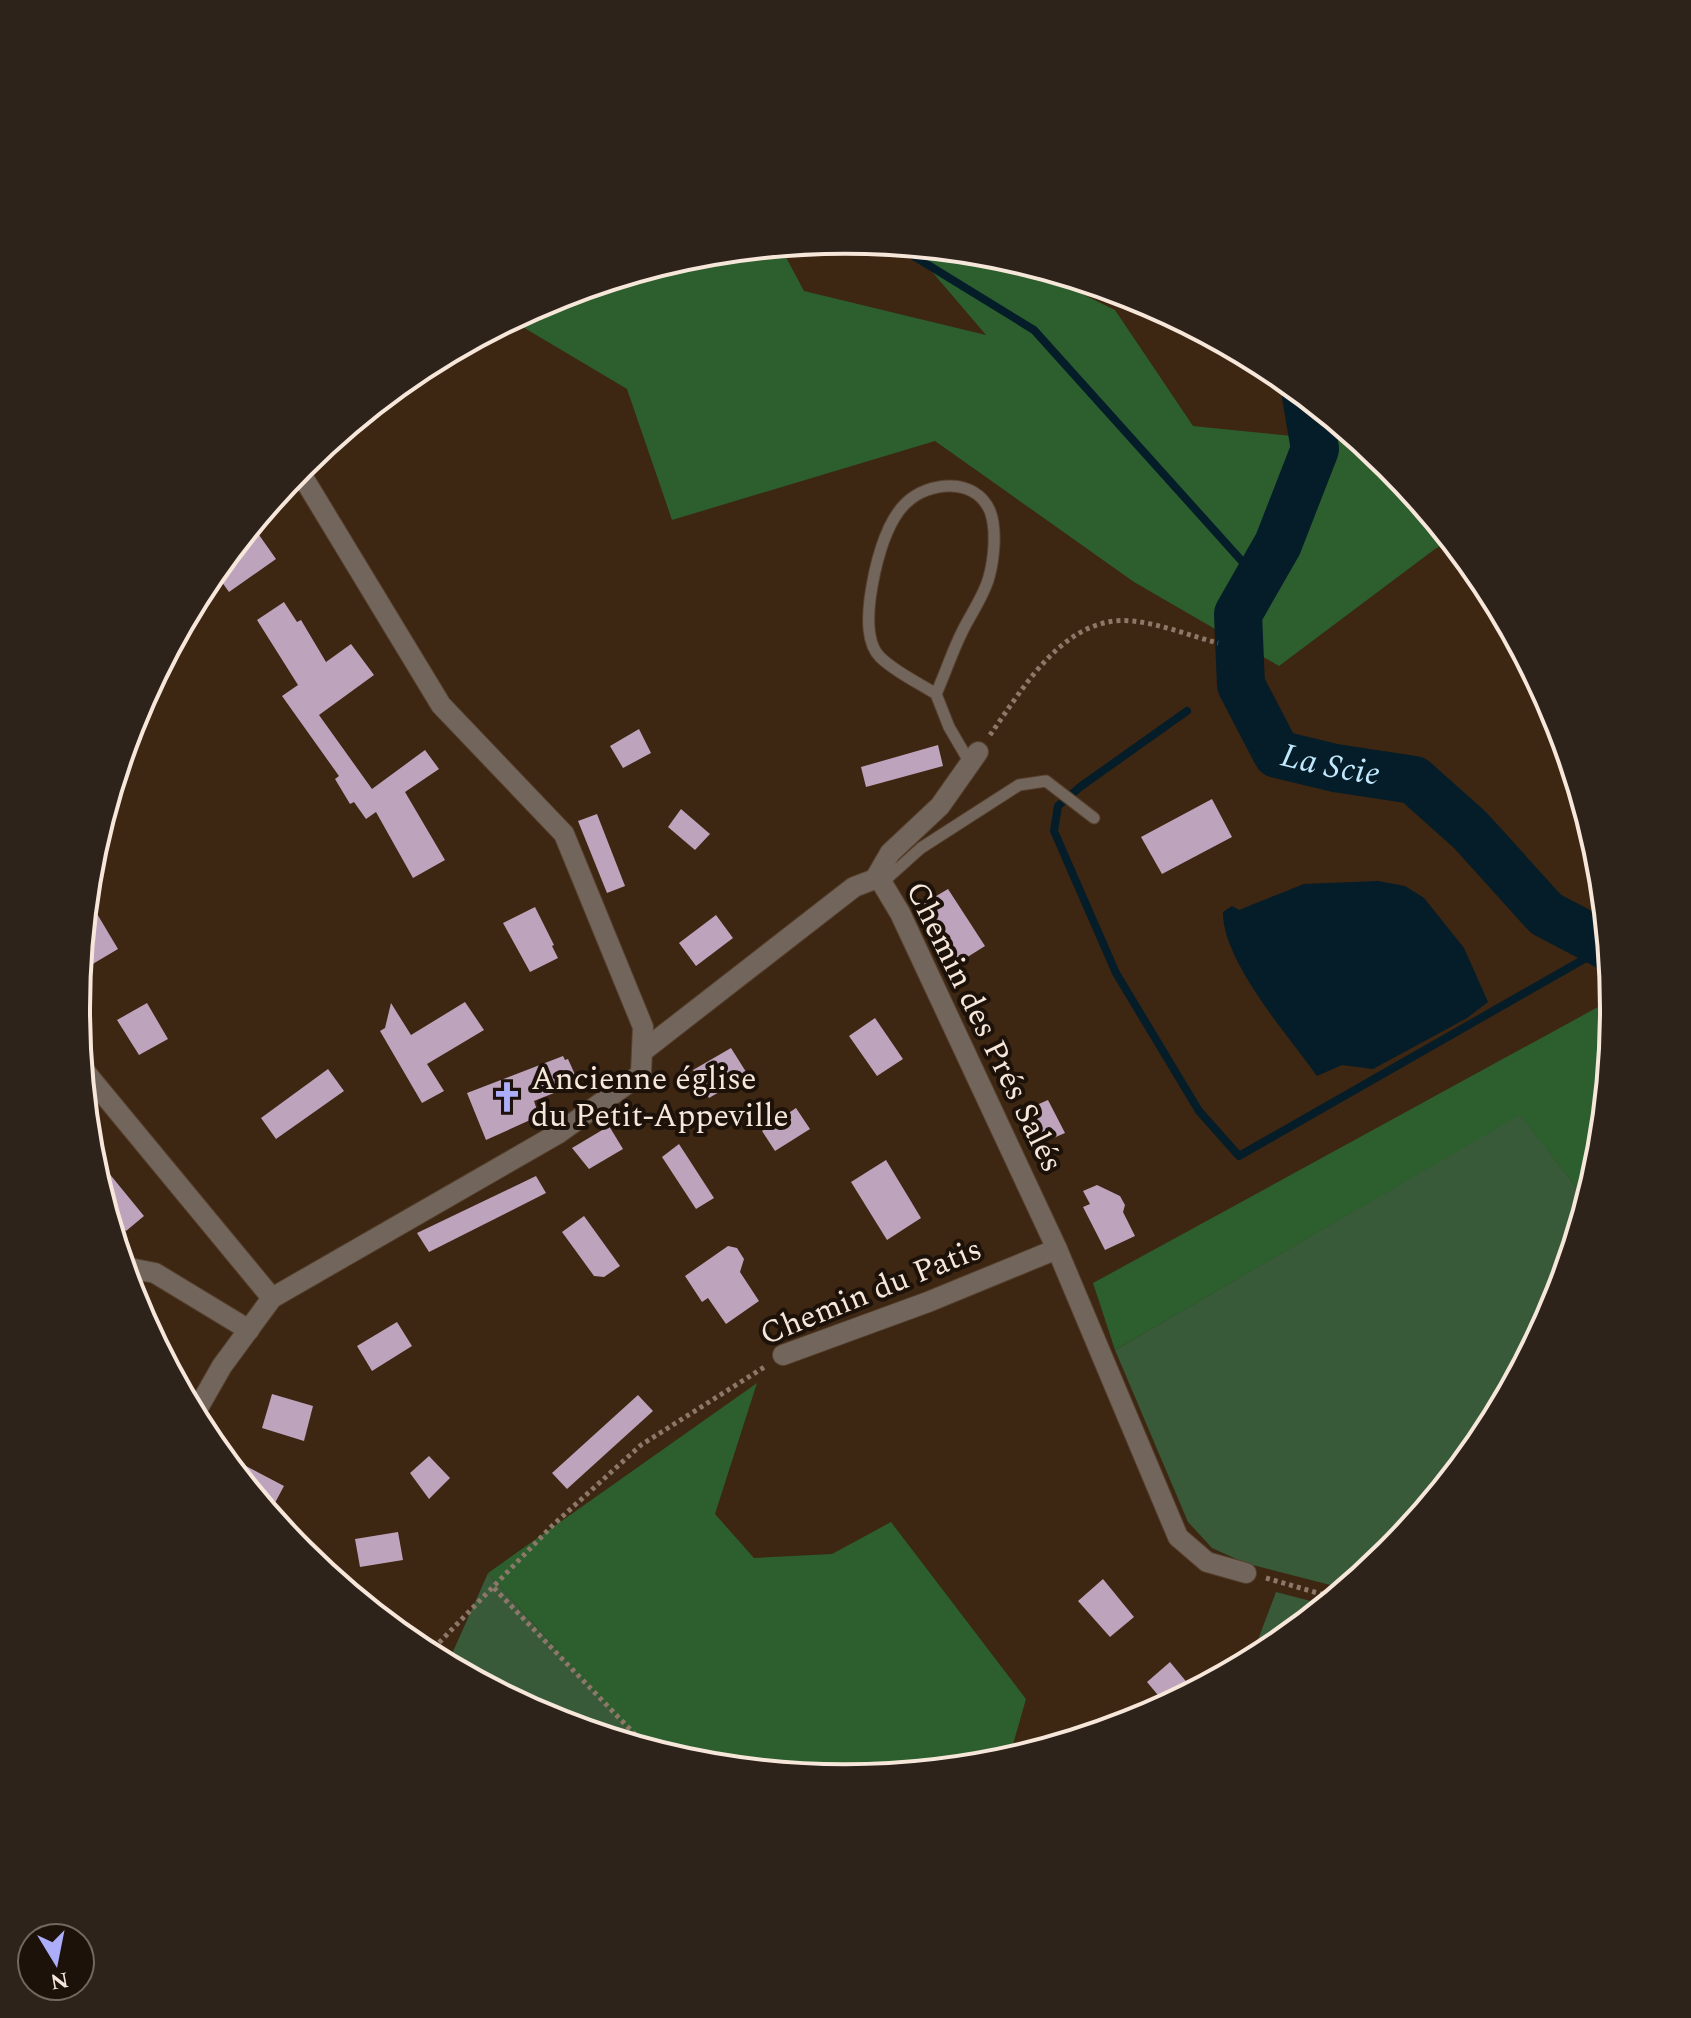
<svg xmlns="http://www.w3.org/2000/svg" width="1691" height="2018" viewBox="0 0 1691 2018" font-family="Spectral,serif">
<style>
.green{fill:#385a38}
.forest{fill:#2c5e2e}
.water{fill:#041d28}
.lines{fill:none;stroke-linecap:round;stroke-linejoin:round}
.stream{stroke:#041d28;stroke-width:8}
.river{stroke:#041d28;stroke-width:48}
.building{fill:#bea3bd}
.service-casing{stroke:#57412e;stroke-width:13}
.minor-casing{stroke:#57412e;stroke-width:22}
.path{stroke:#8c7868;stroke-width:5;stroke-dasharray:4 4;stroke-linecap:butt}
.service{stroke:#72665c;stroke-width:11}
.minor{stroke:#72665c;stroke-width:20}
.labels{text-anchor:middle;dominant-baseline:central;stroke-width:8;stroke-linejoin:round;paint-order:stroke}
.street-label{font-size:32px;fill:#f7e7db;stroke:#1c1209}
.poi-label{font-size:32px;fill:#f7e7db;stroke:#1c1209;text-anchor:start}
.water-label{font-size:34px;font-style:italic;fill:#c1e8fd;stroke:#1c1209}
.rim{fill:none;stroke:#f7e7db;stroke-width:4}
</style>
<rect width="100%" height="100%" fill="#3d2612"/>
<!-- green -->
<g class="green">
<path d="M 1601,869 L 1615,1009 L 1609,1001 L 1593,902 Z"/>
<path d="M 1520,1114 L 1587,1201 L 1556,1304 L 1485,1437 L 1389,1553 L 1346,1589 L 1245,1563 L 1212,1548 L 1188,1522 L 1115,1350 Z"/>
<path d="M 488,1573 L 646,1749 L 551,1720 L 442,1662 L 451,1656 Z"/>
<path d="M 1276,1592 L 1326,1605 L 1273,1649 L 1250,1661 Z"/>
</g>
<!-- forest -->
<g class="forest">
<path d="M 780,246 L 804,291 L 986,335 L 910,246 L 996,254 L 1009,258 L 1115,310 L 1193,426 L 1363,443 L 1390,465 L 1451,540 L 1435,549 L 1279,666 L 1134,582 L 935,441 L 672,520 L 627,389 L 511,320 L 551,298 L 696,254 Z"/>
<path d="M 1609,1001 L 1615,1009 L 1600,1160 L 1587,1201 L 1520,1115 L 1115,1350 L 1093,1283 Z"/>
<path d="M 757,1383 L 715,1514 L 754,1558 L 832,1554 L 891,1522 L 1026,1699 L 1012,1748 L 994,1764 L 845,1778 L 695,1764 L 646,1749 L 488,1573 Z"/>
</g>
<!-- water -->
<path class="water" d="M 1378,881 L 1405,886 L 1424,898 L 1464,948 L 1488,1002 L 1467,1018 L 1373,1069 L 1342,1065 L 1317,1076 C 1288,1035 1222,961 1223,912 L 1232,906 L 1239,910 L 1304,884 Z"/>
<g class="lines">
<!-- stream -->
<g class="stream">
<path d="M 894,244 L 1034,330 L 1258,579"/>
<path d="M 1187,711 L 1080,787 L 1058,806 L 1054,831 L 1116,973 L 1199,1111 L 1239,1156 L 1607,946"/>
</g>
<!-- river -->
<path class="river" id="s1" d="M 1306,396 L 1315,449 L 1278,544 L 1238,614 L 1241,685 L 1277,754 L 1335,768 L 1414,780 L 1470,830 L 1546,914 L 1609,947"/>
</g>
<!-- building -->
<g class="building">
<path d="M 257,532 L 276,559 L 229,592 L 214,571 L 231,550 Z"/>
<path d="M 284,602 L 297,622 L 301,620 L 326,662 L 351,644 L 374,675 L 319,715 L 372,789 L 425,750 L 439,769 L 405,792 L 445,860 L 413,878 L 376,812 L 366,819 L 354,802 L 350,804 L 335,779 L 339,776 L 282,696 L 298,685 L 257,620 Z"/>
<path d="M 639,729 L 651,753 L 623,768 L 610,746 Z"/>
<path d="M 938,745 L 943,766 L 866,787 L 861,767 Z"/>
<path d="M 1212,799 L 1232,837 L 1162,874 L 1141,837 Z"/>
<path d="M 681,809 L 710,834 L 695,850 L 668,827 Z"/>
<path d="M 597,814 L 625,886 L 607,893 L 578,821 Z"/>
<path d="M 948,889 L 985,946 L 958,963 L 921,905 Z"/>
<path d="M 87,897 L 118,949 L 91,965 L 82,950 Z"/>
<path d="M 535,907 L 554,945 L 552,946 L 558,958 L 530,972 L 503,923 Z"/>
<path d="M 716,915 L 733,938 L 696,966 L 679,943 Z"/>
<path d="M 465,1002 L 484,1030 L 427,1064 L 444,1091 L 422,1103 L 380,1031 L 385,1028 L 391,1003 L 411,1035 Z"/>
<path d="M 147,1003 L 168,1039 L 139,1055 L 117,1020 Z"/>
<path d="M 875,1018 L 903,1059 L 877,1076 L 849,1036 Z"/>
<path d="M 731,1048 L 748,1075 L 709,1098 L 693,1070 Z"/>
<path d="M 563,1056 L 565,1060 L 568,1059 L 577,1079 L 573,1080 L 574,1085 L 534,1101 L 539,1116 L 486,1140 L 467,1093 Z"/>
<path d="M 328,1069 L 344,1091 L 276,1139 L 261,1118 Z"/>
<path d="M 1048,1100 L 1065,1133 L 1042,1143 L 1025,1110 Z"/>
<path d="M 796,1108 L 810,1129 L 775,1151 L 762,1131 Z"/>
<path d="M 609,1126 L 623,1149 L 589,1169 L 572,1148 Z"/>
<path d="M 679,1144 L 714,1198 L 696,1209 L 662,1157 Z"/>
<path d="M 90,1150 L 144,1216 L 126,1231 L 113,1215 L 109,1218 Z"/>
<path d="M 886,1160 L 921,1218 L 887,1240 L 851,1182 Z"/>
<path d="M 536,1176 L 546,1193 L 429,1252 L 417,1233 Z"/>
<path d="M 1097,1185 L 1120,1196 L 1125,1205 L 1123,1212 L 1135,1236 L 1105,1250 L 1083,1207 L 1090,1204 L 1083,1191 Z"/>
<path d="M 584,1216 L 620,1266 L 604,1277 L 594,1276 L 562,1232 Z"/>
<path d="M 728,1246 L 737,1248 L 744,1259 L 740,1272 L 759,1301 L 726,1324 L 708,1298 L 702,1302 L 685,1276 Z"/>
<path d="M 397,1322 L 412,1346 L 372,1371 L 357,1346 Z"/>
<path d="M 272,1394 L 313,1406 L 304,1441 L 262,1428 Z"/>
<path d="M 638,1395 L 653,1411 L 567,1489 L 552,1473 Z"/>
<path d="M 219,1452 L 284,1486 L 269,1514 L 265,1509 Z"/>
<path d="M 429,1456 L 450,1478 L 429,1499 L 410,1473 Z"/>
<path d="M 398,1532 L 403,1560 L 360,1567 L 355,1539 Z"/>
<path d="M 1103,1579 L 1134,1617 L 1110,1637 L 1078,1601 Z"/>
<path d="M 1170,1662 L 1194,1691 L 1167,1706 L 1147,1682 Z"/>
</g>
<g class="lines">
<defs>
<g id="service">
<path d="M 936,694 C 919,683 895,672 880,657 C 866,643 868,616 870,599 C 874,570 884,524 906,503 C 929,481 975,477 990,511 C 997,529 994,559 989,577 C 984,596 970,615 962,632 C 952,652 945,674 936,694 L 949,727 L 970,763"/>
<path d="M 882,883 L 921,848 L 1019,785 L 1046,781 L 1094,818"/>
</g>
<g id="minor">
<path d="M 875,879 L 890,853 L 940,806 L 978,752"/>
<path d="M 643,1051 L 854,887 L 875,879 L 882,883 L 900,913 L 1057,1249 L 1178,1537 L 1207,1562 L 1246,1573"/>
<path d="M 82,1068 L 272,1298"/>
<path d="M 124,1267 L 155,1273 L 249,1330"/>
<path d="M 783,1355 L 928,1302 L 1057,1249"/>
<path d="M 194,1415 L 222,1366 L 272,1298 L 559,1133 L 641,1074 L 643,1027 L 564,834 L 441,705 L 298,469"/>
</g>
</defs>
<!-- service casing -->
<use href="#service" class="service-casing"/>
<!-- minor casing -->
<use href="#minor" class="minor-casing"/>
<!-- path -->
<g class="path">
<path d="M 990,735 C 1024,687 1065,614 1133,621 C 1161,624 1191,636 1218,643"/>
<path d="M 1266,1578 L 1335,1598"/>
<path d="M 494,1588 L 650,1750"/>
<path d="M 428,1654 L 553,1525 L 641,1445 L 766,1366"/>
</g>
<!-- service -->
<use href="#service" class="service"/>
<!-- minor -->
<use href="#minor" class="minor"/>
</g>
<!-- icons -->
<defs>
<symbol id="church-bare" viewBox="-9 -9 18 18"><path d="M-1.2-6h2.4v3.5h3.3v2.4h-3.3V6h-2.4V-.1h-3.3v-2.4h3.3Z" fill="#adaefb" stroke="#1c1209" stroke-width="2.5" paint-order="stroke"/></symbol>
</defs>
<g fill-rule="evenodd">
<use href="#church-bare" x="485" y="1075" width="44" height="44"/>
</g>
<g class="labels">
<!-- street labels -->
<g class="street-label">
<text transform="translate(984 1027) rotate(64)">Chemin des Prés Salés</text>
<text transform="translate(871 1292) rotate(-22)">Chemin du Patis</text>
</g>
<!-- poi labels -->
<g class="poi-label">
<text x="531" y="1079">Ancienne église<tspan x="531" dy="37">du Petit-Appeville</tspan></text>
</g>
<!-- water labels -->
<g class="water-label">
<text stroke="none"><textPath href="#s1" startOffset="440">La Scie</textPath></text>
</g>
</g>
<!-- crop -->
<path d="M0 0H1691V2018H0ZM90 1009a755 755 0 1 1 1510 0a755 755 0 1 1-1510 0Z" fill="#2e231a" fill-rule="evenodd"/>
<path class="rim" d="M90 1009a755 755 0 1 1 1510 0a755 755 0 1 1-1510 0Z"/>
<!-- north arrow -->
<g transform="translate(56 1962) rotate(170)"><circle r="38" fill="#1c1209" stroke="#74675d" stroke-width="2"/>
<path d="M0-6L14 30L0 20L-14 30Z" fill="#adaefb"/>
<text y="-12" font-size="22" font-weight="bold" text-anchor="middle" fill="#f7e7db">N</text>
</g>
</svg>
